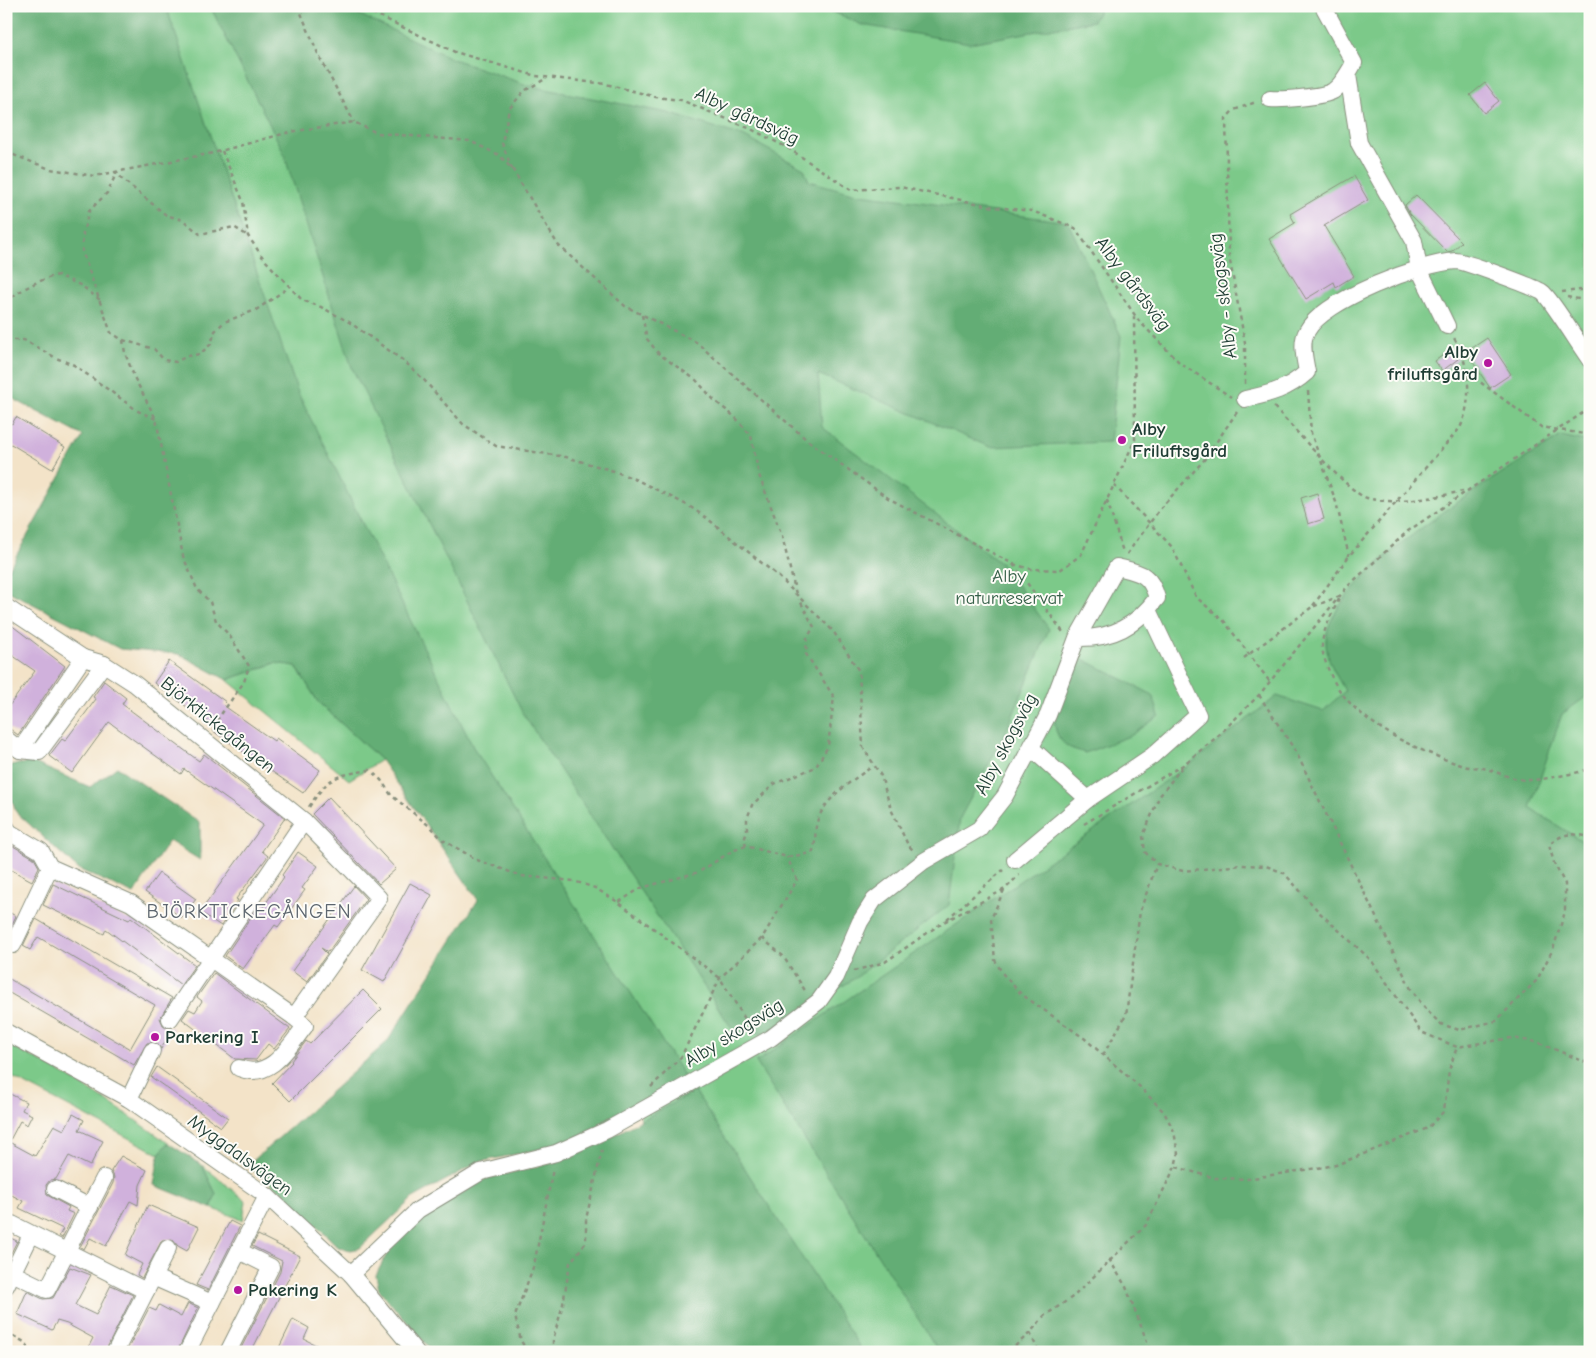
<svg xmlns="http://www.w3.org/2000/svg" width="1596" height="1358" viewBox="0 0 1596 1358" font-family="'Comic Neue',sans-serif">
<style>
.green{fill:#7bc989;stroke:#4d835e}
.forest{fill:#64ad75;stroke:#427554}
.building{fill:#d0b1dc}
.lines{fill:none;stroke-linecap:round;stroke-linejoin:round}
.minor-casing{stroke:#89907e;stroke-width:18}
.path{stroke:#89907e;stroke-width:2.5;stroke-dasharray:4 4;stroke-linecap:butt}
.minor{stroke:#fff;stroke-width:16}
.poi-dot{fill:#b5179e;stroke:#fdfcf7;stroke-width:2}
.labels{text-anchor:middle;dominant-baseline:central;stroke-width:4;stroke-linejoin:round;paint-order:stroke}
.street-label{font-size:19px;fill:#1f3d34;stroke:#fdfcf7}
.poi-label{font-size:19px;font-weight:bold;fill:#1f3d34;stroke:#fdfcf7;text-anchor:start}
.park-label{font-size:19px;fill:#366049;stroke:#fdfcf7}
.neighbourhood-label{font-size:20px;letter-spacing:1px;fill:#5d666f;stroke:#fdfcf7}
</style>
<rect width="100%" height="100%" fill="#fdfcf7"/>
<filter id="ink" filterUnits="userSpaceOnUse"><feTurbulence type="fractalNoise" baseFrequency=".02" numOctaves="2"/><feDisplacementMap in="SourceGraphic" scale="10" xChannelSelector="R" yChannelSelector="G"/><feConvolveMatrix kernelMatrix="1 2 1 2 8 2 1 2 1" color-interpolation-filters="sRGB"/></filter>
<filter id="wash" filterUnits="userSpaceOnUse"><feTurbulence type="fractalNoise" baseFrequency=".0096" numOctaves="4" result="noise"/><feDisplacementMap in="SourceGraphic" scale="20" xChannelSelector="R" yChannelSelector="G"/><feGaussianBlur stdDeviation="1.12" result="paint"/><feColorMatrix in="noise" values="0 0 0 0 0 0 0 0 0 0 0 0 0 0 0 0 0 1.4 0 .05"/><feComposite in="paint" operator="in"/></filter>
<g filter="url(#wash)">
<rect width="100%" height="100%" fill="#f3e3c8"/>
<!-- green -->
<g class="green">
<path d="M 6,6 L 1590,6 L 1590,1352 L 632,1352 L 642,1077 Z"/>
<path d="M 276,663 L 296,666 L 318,702 L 381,760 L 349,780 L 227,680 Z"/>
<path d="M 6,1044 C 64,1071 116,1106 168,1143 L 159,1154 L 6,1074 Z"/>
<path d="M 202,1165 L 246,1201 L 243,1220 L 211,1208 L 216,1194 Z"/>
</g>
<!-- forest -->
<g class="forest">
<path d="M 6,6 L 166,6 L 298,393 L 473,747 L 685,1077 L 595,1129 L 565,1144 L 479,1162 L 413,1198 L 360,1248 L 351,1250 L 338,1247 L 284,1193 L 247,1166 L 387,1042 L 478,900 L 381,760 L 318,702 L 296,666 L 275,663 L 227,680 L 179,654 L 120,649 L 6,590 L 6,574 L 83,436 L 6,395 Z"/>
<path d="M 210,6 L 341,6 L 453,59 L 530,86 L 668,113 L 743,136 L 804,169 L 809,181 L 853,193 L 1068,222 L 1121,336 L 1110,442 L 990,447 L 818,374 L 822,427 L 1004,566 L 1049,629 L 1005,734 L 960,818 L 949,905 L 857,977 L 764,1034 L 748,1031 L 735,1033 L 523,714 L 352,368 L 283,151 Z"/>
<path d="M 820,6 L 1102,6 L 1093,21 L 970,43 L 862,25 Z"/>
<path d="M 1561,436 L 1590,442 L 1590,694 L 1562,714 L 1530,808 L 1590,846 L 1590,1352 L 939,1352 L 756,1062 L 1186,767 L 1277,696 L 1323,711 L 1345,691 C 1337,676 1326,660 1326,642 C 1325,576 1507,470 1561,436 Z"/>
<path d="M 1079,657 L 1153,695 L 1159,716 L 1132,735 L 1085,753 C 1080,751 1071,749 1067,746 C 1038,723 1068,682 1079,657 Z"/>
<path d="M 32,762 L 90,787 L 117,767 L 200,823 L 200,860 L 169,841 L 134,894 L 78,869 L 16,812 L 6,780 L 6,766 Z"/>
<path d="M 695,1091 L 863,1352 L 433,1352 L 379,1290 L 376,1275 L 390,1248 L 425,1215 L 485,1179 L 552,1163 L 605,1140 Z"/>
<path d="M 168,1143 L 202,1165 L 216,1194 L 211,1208 L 154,1185 L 159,1154 Z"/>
</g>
<g id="blocks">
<!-- building -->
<g class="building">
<path d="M 1485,83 L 1499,101 L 1484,113 L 1470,95 Z"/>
<path d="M 1354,176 L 1368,200 L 1324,226 L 1354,276 L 1336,287 L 1334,282 L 1306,299 L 1269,239 L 1295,223 L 1290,214 Z"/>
<path d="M 1416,195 L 1462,242 L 1452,251 L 1447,252 L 1410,214 L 1405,205 Z"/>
<path d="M 1487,338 L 1511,374 L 1490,388 L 1466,352 Z"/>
<path d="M 1451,349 L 1458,359 L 1442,371 L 1435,361 Z"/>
<path d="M 16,417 L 65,447 L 52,469 L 6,441 L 6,421 L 12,424 Z"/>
<path d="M 1317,493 L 1324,519 L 1308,524 L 1301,498 Z"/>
<path d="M 6,621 L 65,666 L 18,735 L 6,726 L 6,710 L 35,671 L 6,651 Z"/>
<path d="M 169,661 L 226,702 L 223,705 L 274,741 L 276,738 L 320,770 L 303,793 L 213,731 L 216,728 L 154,683 Z"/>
<path d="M 104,681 L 126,698 L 122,704 L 199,761 L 204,754 L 285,818 L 262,851 L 268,856 L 236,899 L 238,900 L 221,926 L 200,912 L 263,825 L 184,769 L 181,774 L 109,722 L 72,773 L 49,756 L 62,739 L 65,741 L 96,699 L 93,697 Z"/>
<path d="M 329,797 L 396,869 L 379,884 L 312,814 Z"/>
<path d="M 6,842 L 34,858 L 39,867 L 32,881 L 6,867 Z"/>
<path d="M 298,852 L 318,866 L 302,888 L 305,890 L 278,927 L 275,925 L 243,969 L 225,956 L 254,913 L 258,908 L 261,910 L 284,877 L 282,875 Z"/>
<path d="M 159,873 L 196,899 L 182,918 L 145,892 Z"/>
<path d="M 410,883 L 432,895 L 384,982 L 362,970 Z"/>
<path d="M 53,884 L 129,920 L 131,917 L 195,965 L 181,985 L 106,929 L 104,934 L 43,905 Z"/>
<path d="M 354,886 L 366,899 L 328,952 L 321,948 L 327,954 L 307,982 L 292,971 Z"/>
<path d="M 6,911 L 16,916 L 6,936 Z"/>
<path d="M 36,919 L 172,998 L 160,1018 L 164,1027 L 173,1028 L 161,1049 L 156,1042 L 147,1043 L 134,1065 L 6,991 L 6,977 L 130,1049 L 155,1005 L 38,937 L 30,950 L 23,946 Z"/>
<path d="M 214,973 L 290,1029 L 274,1049 L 268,1044 L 256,1060 L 235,1059 L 182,1019 L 189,1009 L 195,1012 L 202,1001 L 197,997 Z"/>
<path d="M 363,990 L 382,1009 L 290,1101 L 272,1083 L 292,1062 L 291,1061 L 306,1041 L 310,1044 Z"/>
<path d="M 157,1067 L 228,1118 L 221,1127 L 151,1077 Z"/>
<path d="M 6,1092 L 26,1102 L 22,1110 L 32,1115 L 27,1125 L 20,1121 L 9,1142 L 35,1156 L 54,1125 L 64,1130 L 73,1114 L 84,1120 L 79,1130 L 103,1141 L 90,1166 L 69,1156 L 56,1179 L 50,1180 L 46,1185 L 47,1195 L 69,1207 L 67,1211 L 74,1214 L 62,1238 L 59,1236 L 63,1229 L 19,1208 L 23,1201 L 6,1192 Z"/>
<path d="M 121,1156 L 147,1170 L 140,1185 L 138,1205 L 130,1201 L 106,1246 L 90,1238 L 84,1249 L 80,1247 L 113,1183 L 114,1177 L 111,1171 Z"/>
<path d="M 148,1205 L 199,1227 L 187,1251 L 178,1246 L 172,1239 L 162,1240 L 142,1278 L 137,1275 L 142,1264 L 125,1255 Z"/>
<path d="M 230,1221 L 240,1226 L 208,1290 L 196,1285 Z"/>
<path d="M 258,1235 L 300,1256 L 251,1352 L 239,1352 L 280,1272 L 282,1261 L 252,1246 Z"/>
<path d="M 6,1236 L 17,1241 L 6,1263 Z"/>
<path d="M 70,1267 L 91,1275 L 75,1305 L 96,1315 L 111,1285 L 133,1295 L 105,1352 L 96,1352 L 88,1348 L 93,1338 L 67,1324 L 57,1321 L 52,1330 L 17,1314 L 27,1291 L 43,1299 L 53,1298 Z"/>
<path d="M 188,1303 L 198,1308 L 177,1352 L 126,1352 L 149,1308 L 156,1311 L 159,1305 L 181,1317 Z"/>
<path d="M 293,1319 L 309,1328 L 304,1339 L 330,1352 L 277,1352 Z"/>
</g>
</g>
</g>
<g filter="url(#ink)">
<use href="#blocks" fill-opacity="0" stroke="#89907e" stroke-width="1"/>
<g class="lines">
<defs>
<g id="minor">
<path d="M 1348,75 L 1359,143 L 1414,241 L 1419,269 L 1447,326"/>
<path d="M 1270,99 C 1282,100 1323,97 1333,91 C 1342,85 1349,72 1354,63 L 1323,6"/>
<path d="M 1245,399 C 1270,394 1288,389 1307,372 C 1305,360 1300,342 1307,331 C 1323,300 1421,263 1456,261 C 1464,261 1532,286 1542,292 C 1549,296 1582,349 1590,360"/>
<path d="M 6,607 L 83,658"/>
<path d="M 6,739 L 20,750 L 83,658 L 104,664 L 135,684 L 304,821"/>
<path d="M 1031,748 L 1088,799"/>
<path d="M 20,750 L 39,752 L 104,664"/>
<path d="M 6,827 L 9,832 L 41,851 L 50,867 L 131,903 L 294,1017 L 379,898 L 304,821 L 170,1019"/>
<path d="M 1015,860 L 1088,799 L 1152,756 L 1198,715 L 1148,610"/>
<path d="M 13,945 L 50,867"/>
<path d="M 6,1032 L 129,1099 L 267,1196 L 351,1274 L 416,1352"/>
<path d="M 239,1068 C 270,1081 289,1047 305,1026 L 294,1017"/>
<path d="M 129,1099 L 152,1051"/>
<path d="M 55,1189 L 90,1207"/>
<path d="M 6,1221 L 146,1291"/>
<path d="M 12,1273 L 47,1290 L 104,1178"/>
<path d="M 351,1274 L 418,1210 L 481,1172 L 556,1153 L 607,1130 L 771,1038 L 819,1001 L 836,977 L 860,922 L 874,900 L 924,861 L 979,829 L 1005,796 L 1048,715 L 1077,638 L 1117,567 C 1140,573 1150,573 1157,598 C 1136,626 1112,639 1077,638"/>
<path d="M 153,1277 L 212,1303"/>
<path d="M 6,1286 L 31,1235"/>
<path d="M 115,1352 L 168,1248"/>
<path d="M 187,1352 L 267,1196"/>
<path d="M 228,1352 L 271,1267 L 239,1251"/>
</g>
</defs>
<!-- minor casing -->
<use href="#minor" class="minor-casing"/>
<!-- path -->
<g class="path">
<path d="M 298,6 L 319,56 L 354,122"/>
<path d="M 358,6 L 455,52 L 536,76 L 606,84 L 656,97 L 681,100 L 751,129 L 788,148 L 851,190 L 900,187 L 994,207 L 1032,211 L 1075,228 L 1139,321 L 1180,363 L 1231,397"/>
<path d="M 222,151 L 243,201 L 248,236 L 264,259 L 302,300 L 321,307 L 349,322 L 405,362 L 424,380 L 463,424 L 496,446 L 566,457 L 614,471 L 639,481 L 689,506 L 708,519 L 779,577 L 833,631 L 859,671 L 863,747 L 881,776 L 891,809 L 908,845 L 914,851"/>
<path d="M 6,152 L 50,169 L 95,176 L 213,153 L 290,132 L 354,122 L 377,133 L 470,141 L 499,155 L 513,170 L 558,245 L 625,306 L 696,342 L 807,440 L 888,498 L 1013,564 L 1031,569 L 1060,570 L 1081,555 L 1135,440 L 1134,314"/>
<path d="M 512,169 L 502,143 L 509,109 L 524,91 L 547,78"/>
<path d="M 1562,292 L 1590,289"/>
<path d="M 1567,297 L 1590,301"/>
<path d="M 6,302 C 21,289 39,280 58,275 L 82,286 L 100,300"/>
<path d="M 642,315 L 647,339 L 659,354 L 696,380 L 715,401 L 735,417 L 751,436 L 759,475 L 782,536 L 796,594"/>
<path d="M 6,340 L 24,340 L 56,358 L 74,365 L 138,411 L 156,419"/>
<path d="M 123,340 L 154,349 L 164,360 L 176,362 L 187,356 L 200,354 L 211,344 L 215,331 L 224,322 L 256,310 L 285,290 L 286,286"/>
<path d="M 1468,373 L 1541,427 L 1590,435"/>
<path d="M 1245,384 L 1245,343 L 1229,256 L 1226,118 L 1234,110 L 1256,102"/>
<path d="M 1308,391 L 1311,433 L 1336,502 L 1349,556"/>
<path d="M 1274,407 C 1292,425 1348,493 1367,498 C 1397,506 1437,497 1467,490"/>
<path d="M 1114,485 L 1172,547 L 1196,597 L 1224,621 L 1270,682"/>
<path d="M 1107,500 L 1123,552"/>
<path d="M 1127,554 L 1160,509 L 1204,460 L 1237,412"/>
<path d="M 1013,564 L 1063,632"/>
<path d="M 1340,596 L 1312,607 L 1349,556 L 1460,428 C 1473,400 1470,364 1454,338"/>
<path d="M 1339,599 C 1332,614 1323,629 1322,645 C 1322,654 1326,663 1329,671 C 1349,721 1415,750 1464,766 C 1470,768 1477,767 1483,768 C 1498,772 1511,779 1526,780 C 1538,781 1578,773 1590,769"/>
<path d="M 1244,658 L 1312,607"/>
<path d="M 1259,695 L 1296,752 L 1411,989 L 1426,1010 L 1441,1024 L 1459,1030 L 1496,1021 L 1537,980 L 1553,949 L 1565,912 L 1565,884 L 1554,863 L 1549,845 C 1564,832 1571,833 1590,837"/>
<path d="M 212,727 L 244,682 L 249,666 L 229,635 L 216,621 L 210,602 L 197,589 L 183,556 L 156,419 L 135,379 L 125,353 L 123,340 L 111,333 L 82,251 L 83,233 L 89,211 L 107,193 L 117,172 L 122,179 L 166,215 L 183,220 L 200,234 L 234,227 L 248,236"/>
<path d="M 1182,767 L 1159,797 L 1143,836 L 1145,852 L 1157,864 L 1183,871 L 1242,865 L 1266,866 L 1284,873 L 1320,913 L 1371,960 L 1421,1032 L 1457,1047 L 1511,1038 L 1537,1042 L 1590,1064"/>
<path d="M 1590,781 L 1590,785"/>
<path d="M 309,807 C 329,776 334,776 370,770 L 381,780 L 391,795 L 432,828 L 443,840 L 477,860 L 521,876 L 574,881 L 595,888 L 618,902 L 720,978 L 753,1032"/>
<path d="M 1084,824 L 1183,765 L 1218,736 L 1259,695 L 1348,586 L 1408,531 L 1590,408"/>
<path d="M 746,846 L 744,840 L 747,832 L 747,819 L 752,805 L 774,784 L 816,767 L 828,746 L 834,697 L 806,654 L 807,638 L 814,627 L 799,599"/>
<path d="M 1004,890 L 991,919 L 995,960 L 1002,973 L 1021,994 L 1084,1038 L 1140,1087 L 1164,1112 L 1174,1131 L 1178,1154 L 1175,1167 L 1146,1225 L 1074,1296 L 1044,1316 L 1030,1333 L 1008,1352"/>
<path d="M 619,902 L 641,888 L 699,872 L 732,851 L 746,846 L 787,857 L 812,853 C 817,843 814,832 817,822 C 825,797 853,780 873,766"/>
<path d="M 947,919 L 1003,870"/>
<path d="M 762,938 L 783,956 L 806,992"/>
<path d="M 854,971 L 885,962 L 942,923 L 1005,889 L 1019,875"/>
<path d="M 1103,1055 L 1126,1015 L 1140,911 L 1157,864"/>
<path d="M 651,1087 L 681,1057 L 720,978 L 762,938 L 797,880 L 787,857"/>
<path d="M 1176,1167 L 1215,1178 L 1247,1179 L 1336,1165 L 1428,1128 L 1444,1111 L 1449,1070 L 1457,1047"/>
<path d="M 1109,1259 L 1126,1287 L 1151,1352"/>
<path d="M 6,1332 L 26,1343 L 31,1352"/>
<path d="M 1030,1333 L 1039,1352"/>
<path d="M 528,1352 L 521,1341 L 515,1316 L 534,1265 L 553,1169"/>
<path d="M 553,1352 L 553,1340 L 563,1304 L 570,1263 L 586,1242 L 586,1219 L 602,1150"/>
</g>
<!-- minor -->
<use href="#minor" class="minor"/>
</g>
</g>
<!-- markers -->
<g class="poi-dot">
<circle cx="1488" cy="363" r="5"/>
<circle cx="1122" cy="440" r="5"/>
<circle cx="155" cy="1037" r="5"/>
<circle cx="238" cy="1290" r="5"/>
</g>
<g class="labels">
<!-- street labels -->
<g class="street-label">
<text transform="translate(747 116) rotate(25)">Alby gårdsväg</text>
<text transform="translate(1133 284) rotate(53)">Alby gårdsväg</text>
<text transform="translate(1223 296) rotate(-97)">Alby - skogsväg</text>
<text transform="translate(218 725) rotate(39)">Björktickegången</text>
<text transform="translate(1006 744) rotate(-62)">Alby skogsväg</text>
<text transform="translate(734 1033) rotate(-32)">Alby skogsväg</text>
<text transform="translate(240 1155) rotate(36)">Myggdalsvägen</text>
</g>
<!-- poi labels -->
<g class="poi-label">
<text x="1478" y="352" text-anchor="end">Alby<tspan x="1478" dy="22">friluftsgård</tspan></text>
<text x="1132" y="429">Alby<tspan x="1132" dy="22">Friluftsgård</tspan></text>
<text x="165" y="1037">Parkering I</text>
<text x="248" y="1290">Pakering K</text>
</g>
<!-- park labels -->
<g class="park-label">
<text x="1009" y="576">Alby<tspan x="1009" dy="22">naturreservat</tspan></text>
</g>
<!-- neighbourhood labels -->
<g class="neighbourhood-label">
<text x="249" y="911">BJÖRKTICKEGÅNGEN</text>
</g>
</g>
<!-- margin -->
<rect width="1596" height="1358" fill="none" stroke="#fdfcf7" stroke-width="25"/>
</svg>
